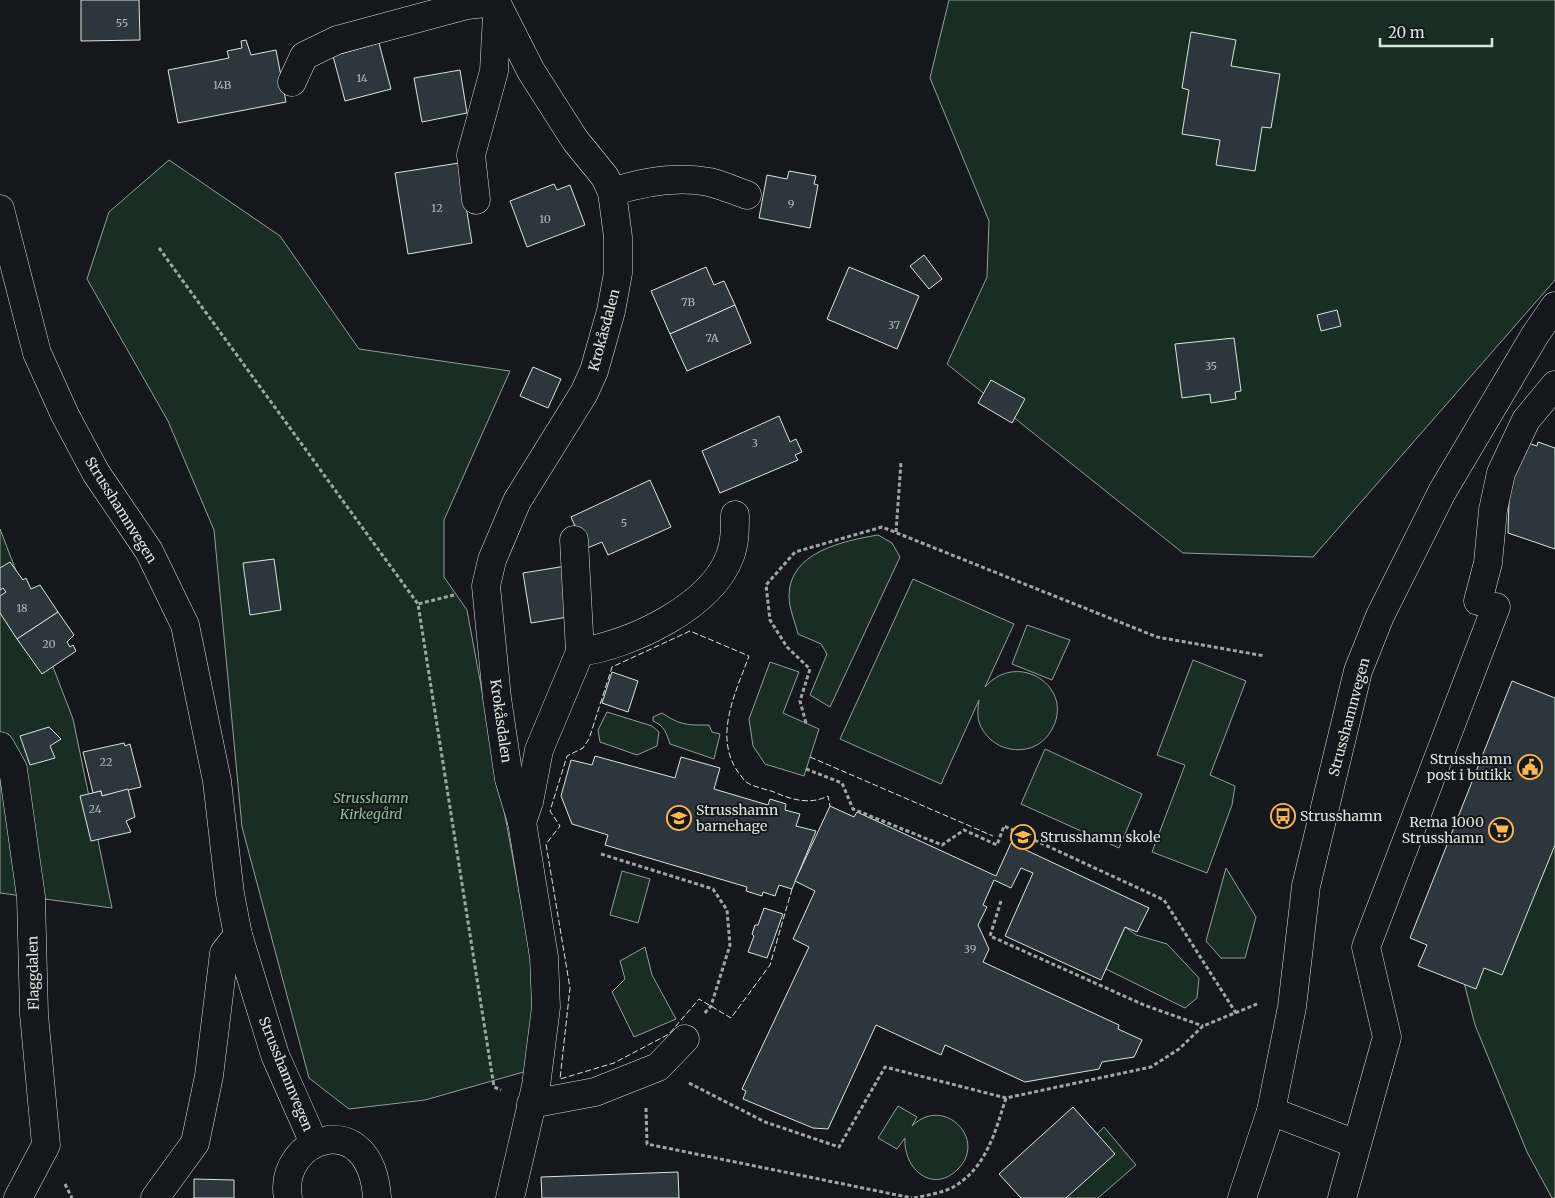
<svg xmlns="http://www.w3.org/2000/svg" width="1555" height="1198" viewBox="0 0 1555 1198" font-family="Merriweather,serif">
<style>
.green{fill:#1a2d24;stroke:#939e99}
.building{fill:#2c363c;stroke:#d8e6dc}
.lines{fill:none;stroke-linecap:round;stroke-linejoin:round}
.minor-casing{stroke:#d8e6dc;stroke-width:29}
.path{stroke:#9da8a2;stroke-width:3;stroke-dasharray:4 2.5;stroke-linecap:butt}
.minor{stroke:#14181c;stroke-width:28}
.fence{stroke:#d8e6dc;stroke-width:1;stroke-dasharray:6 2.5;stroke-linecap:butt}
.labels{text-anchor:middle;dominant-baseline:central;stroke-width:4;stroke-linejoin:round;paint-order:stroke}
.number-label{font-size:11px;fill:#adbab4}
.street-label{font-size:14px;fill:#d8e6dc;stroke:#14181c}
.poi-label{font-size:14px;fill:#d8e6dc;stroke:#14181c;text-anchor:start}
.park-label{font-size:14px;font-style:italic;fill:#8ac095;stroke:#14181c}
</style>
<rect width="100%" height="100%" fill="#14181c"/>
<!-- green -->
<g class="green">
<path d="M 949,0 L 1555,0 L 1555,280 L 1313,557 L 1183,553 L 947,364 L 987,277 L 989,221 L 930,78 Z"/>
<path d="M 169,160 L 280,236 L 359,349 L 510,371 L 444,520 L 444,577 L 467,610 L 535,978 L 527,1071 L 425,1100 L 349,1109 L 309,1078 L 242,827 L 214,530 L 168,421 L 87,279 L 109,212 Z"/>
<path d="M 0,529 L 73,719 L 112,908 L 0,893 Z"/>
<path d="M 878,535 L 892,543 L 900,557 L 830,707 L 810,695 L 827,654 L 821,644 L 798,634 C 795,622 789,608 789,596 C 789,552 843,541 878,535 Z"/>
<path d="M 913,579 L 1014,624 L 985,687 C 1018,649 1077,688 1051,731 C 1034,760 990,754 979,722 C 977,715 978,707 979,700 L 941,784 L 840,739 Z"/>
<path d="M 1027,625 L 1070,640 L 1052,680 L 1012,664 Z"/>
<path d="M 1193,660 L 1246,681 L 1210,775 L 1235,786 L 1232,805 L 1207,873 L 1152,852 L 1185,765 L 1157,755 Z"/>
<path d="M 770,662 L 799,672 L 783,713 L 819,729 L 804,776 L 765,764 L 753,746 L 749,719 Z"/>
<path d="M 607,712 L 652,726 L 659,732 L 657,746 L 637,755 L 600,742 L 598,730 Z"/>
<path d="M 662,713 C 681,726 689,725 709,725 L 712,732 L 720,734 L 714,759 L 670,744 C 666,733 665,726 653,721 L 653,717 Z"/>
<path d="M 1045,749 L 1142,794 L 1119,848 L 1021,804 Z"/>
<path d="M 1555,824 L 1555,1198 L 1552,1198 L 1527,1152 L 1475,1025 L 1445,909 Z"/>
<path d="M 1226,868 L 1256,917 L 1245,958 L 1221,958 L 1206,941 Z"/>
<path d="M 622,871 L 650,879 L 638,923 L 610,915 Z"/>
<path d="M 1125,927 L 1136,935 L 1167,944 L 1199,978 L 1197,998 L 1185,1008 L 1106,969 Z"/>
<path d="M 645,947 L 652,975 L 676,1019 L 634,1037 L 612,992 L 625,979 L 620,961 Z"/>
<path d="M 898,1106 L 917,1117 L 912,1126 C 943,1095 987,1138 959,1168 C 934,1195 903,1170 905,1138 L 897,1149 L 878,1138 Z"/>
<path d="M 1104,1127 L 1136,1165 L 1098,1198 L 1066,1198 L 1097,1134 Z"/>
</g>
<!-- building -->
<g class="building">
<path d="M 81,0 L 139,0 L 140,40 L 81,41 Z"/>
<path d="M 1191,32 L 1236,40 L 1231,66 L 1280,74 L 1271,128 L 1262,127 L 1255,171 L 1216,165 L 1220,140 L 1182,134 L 1189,90 L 1182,88 Z"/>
<path d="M 246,40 L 251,55 L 276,50 L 286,102 L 178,123 L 168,70 L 229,58 L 227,51 L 242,48 L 241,41 Z"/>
<path d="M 379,43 L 391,89 L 345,101 L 333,56 Z"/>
<path d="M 460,70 L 467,113 L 422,122 L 414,78 Z"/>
<path d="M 459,163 L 472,243 L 408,254 L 395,173 Z"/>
<path d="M 789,171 L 816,176 L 814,184 L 818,185 L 810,228 L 759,218 L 767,175 L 787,179 Z"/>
<path d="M 554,184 L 557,190 L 570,185 L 585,225 L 527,247 L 510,201 Z"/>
<path d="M 924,255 L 942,279 L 929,289 L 910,266 Z"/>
<path d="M 706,267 L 714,285 L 724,281 L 735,305 L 670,334 L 651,291 Z"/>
<path d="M 849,267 L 919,296 L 897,349 L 827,319 Z"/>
<path d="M 735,305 L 751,343 L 687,371 L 670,334 Z"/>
<path d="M 1337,310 L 1341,326 L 1321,331 L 1317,315 Z"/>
<path d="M 1234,338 L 1241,391 L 1235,392 L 1236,399 L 1211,403 L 1210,394 L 1182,398 L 1175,344 Z"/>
<path d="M 533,367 L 561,379 L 548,408 L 520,396 Z"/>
<path d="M 991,380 L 1025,399 L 1012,423 L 978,403 Z"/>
<path d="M 779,416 L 790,442 L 796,439 L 802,452 L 795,455 L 798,460 L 720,493 L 702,451 Z"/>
<path d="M 1538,442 L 1555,448 L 1555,549 L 1508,533 L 1510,466 L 1528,443 L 1537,446 Z"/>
<path d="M 650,480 L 671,527 L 608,555 L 602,542 L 585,549 L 571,517 Z"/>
<path d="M 274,559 L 281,610 L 250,615 L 243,563 Z"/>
<path d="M 10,562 L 23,580 L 26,578 L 31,589 L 40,585 L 58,612 L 17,639 L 0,613 L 0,596 L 6,592 L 3,588 L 0,590 L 0,568 Z"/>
<path d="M 566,566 L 574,616 L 531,623 L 523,573 Z"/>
<path d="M 58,612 L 74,635 L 67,642 L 70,647 L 73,645 L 76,651 L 42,674 L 17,639 Z"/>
<path d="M 612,672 L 638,681 L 628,712 L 602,703 Z"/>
<path d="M 1512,681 L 1555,698 L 1555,845 L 1502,975 L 1484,968 L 1476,989 L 1418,966 L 1427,945 L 1410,938 Z"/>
<path d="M 49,727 L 61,739 L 50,746 L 55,758 L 30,765 L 20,736 Z"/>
<path d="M 124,743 L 125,746 L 130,744 L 141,787 L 102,796 L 101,791 L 93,793 L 83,752 Z"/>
<path d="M 595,756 L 675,778 L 681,757 L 720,768 L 714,789 L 768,805 L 770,799 L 786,804 L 785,810 L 800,814 L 796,826 L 816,831 L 792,889 L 779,885 L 775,896 L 763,892 L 762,896 L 746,891 L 747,887 L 605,845 L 608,835 L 572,824 L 561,796 L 571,760 L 592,765 Z"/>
<path d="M 128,789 L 135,817 L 126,821 L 131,832 L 91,841 L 80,796 L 101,791 L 102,796 Z"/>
<path d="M 830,806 L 854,817 L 857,812 L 996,876 L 1011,843 L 1149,908 L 1137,932 L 1125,927 L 1101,980 L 1005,936 L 1033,873 L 1021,868 L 1011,888 L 994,880 L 983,905 L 987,907 L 978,925 L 989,949 L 983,962 L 1119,1025 L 1118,1029 L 1142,1040 L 1134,1057 L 1102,1062 L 1099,1069 L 1025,1082 L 945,1045 L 941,1055 L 876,1025 L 828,1129 L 813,1128 L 743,1099 L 746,1091 L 742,1089 L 809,947 L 793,939 L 815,891 L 795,881 Z"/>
<path d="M 764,908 L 783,914 L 767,958 L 748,952 L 754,936 L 752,934 L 755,925 L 758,925 Z"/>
<path d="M 1073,1107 L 1115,1154 L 1066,1198 L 1021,1198 L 999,1174 Z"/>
<path d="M 678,1172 L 679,1198 L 542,1198 L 541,1177 Z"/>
<path d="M 194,1179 L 234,1180 L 234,1198 L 194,1198 Z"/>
</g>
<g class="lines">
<defs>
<g id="minor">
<path d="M 495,0 L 531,71 L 575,140 L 605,177 L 612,192 L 618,237 L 618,273 L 611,311 L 594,371 L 584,393 L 517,501 L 492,560 L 486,586 L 497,698 L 509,779 L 522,822 L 544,957 L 546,1007 L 536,1086 L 510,1198"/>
<path d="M 292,82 L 304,56 L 337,40 L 467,5 L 495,2 L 497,15 L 494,71 L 471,155 L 476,200"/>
<path d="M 612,192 C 643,182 677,176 709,182 C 722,185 735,191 747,195"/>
<path d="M 0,209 L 37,353 L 65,415 L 96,473 L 149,551 L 185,625 L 217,781 L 230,894 L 238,935 L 275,1055 L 314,1143"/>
<path d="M 1478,601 L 1488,563 L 1493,510 L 1501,473 L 1526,420 L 1555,385"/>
<path d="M 580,652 C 630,645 711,607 730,556 C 735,543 735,529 735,515"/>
<path d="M 0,746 L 13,769 L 31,897 L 34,1014 L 46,1145 L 18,1198"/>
<path d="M 522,822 L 529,802 L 539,750 L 580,652 L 574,540"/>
<path d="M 531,1104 L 595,1092 L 658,1067 L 685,1039"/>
<path d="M 1271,1111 L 1356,1144"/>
<path d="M 155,1198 L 195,1143 L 209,1076 L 224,953 L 238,935"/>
<path d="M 288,1198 C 277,1137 371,1105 377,1198"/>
<path d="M 1242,1198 L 1271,1111 L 1292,1007 L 1306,886 L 1358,671 L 1380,616 L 1442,492 L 1535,335 L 1555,306"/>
<path d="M 1342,1198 L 1387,1037 L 1366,947 L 1496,607"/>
</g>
</defs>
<!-- minor casing -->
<use href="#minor" class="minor-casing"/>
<!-- path -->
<g class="path">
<path d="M 159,248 L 418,604"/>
<path d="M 896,532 L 901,462"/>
<path d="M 454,595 L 418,604 L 494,1087 L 501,1090"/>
<path d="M 806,723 L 800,701 L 810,669 L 787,647 L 770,620 L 766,585 L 795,552 L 882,527 L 1157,637 L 1265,656"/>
<path d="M 806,769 L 842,783 L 853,809 L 942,845 L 964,830 L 997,845 L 1004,826 L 1164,900 L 1236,1013"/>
<path d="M 601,854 L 713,889 L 727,910 L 730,945 L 711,1006 L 704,1014"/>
<path d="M 1001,901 L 990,936 L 1144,1005 L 1203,1026"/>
<path d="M 689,1083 L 765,1122 L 839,1147 L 885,1067 L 1006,1098 L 1151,1067 L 1179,1049 L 1203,1026 L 1257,1004"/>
<path d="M 646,1108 L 647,1144 L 912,1198"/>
<path d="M 65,1184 L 72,1198"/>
<path d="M 914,1198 C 927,1195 944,1193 955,1186 C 987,1166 995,1132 1006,1098"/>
</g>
<!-- minor -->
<use href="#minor" class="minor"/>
<!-- fence -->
<g class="fence">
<path d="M 810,757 L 993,836"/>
<path d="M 792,889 L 770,965 L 731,1018 L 699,999 L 669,1034 L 614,1063 L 560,1079 L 570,988 L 546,844 L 560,826 L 550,811 L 567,756 L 583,748 L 589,739 L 612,667 L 690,631 L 749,656 C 736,692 713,736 738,772 C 740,774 743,779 745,781 C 752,787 766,789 774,792 C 792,800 810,805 828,796 L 830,806"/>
</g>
</g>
<!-- icons -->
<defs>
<symbol id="civic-ring" viewBox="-11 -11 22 22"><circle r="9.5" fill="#14181c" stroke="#ffb74d" stroke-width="1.5"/><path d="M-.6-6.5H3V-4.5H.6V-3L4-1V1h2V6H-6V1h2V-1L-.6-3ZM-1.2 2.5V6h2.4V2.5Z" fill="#ffb74d"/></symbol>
<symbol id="bus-ring" viewBox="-11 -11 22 22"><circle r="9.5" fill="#14181c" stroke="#ffb74d" stroke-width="1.5"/><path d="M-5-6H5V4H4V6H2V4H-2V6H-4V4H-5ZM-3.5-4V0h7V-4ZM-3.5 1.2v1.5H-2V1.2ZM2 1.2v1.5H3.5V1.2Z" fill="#ffb74d"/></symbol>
<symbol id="school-ring" viewBox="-11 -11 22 22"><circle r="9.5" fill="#14181c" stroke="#ffb74d" stroke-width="1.5"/><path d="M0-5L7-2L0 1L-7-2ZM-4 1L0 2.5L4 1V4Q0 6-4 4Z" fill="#ffb74d"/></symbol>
<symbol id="supermarket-ring" viewBox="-11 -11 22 22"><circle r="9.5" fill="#14181c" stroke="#ffb74d" stroke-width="1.5"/><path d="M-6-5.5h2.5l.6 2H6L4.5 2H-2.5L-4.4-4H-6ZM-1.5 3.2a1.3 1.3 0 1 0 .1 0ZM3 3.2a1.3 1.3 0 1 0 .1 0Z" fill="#ffb74d"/></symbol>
</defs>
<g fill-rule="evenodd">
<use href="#civic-ring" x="1516" y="753" width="28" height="28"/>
<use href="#bus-ring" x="1269" y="802" width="28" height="28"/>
<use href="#school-ring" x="665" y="804" width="28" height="28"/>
<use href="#supermarket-ring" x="1487" y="816" width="28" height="28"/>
<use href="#school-ring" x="1009" y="823" width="28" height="28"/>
</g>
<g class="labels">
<!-- number labels -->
<g class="number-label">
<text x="122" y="23">55</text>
<text x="362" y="78">14</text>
<text x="222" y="85">14B</text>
<text x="791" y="204">9</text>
<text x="437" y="208">12</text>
<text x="545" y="219">10</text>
<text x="688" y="302">7B</text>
<text x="894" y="325">37</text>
<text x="712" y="338">7A</text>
<text x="1211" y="366">35</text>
<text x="755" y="443">3</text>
<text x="624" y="523">5</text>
<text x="22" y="608">18</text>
<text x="49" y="644">20</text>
<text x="106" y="762">22</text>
<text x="95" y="809">24</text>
<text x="970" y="949">39</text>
</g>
<!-- street labels -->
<g class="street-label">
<text transform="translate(604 330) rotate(-75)">Krokåsdalen</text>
<text transform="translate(121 510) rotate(58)">Strusshamnvegen</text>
<text transform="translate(1349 717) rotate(-75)">Strusshamnvegen</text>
<text transform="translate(501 721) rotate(82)">Krokåsdalen</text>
<text transform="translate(33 973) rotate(-91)">Flaggdalen</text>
<text transform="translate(286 1074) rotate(68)">Strusshamnvegen</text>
</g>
<!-- poi labels -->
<g class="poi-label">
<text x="1512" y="759" text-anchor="end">Strusshamn<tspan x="1512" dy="16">post i butikk</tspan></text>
<text x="696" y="810">Strusshamn<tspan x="696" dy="16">barnehage</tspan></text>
<text x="1300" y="816">Strusshamn</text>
<text x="1484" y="822" text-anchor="end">Rema 1000<tspan x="1484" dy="16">Strusshamn</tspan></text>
<text x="1040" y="837">Strusshamn skole</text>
</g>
<!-- park labels -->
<g class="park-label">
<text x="371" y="798">Strusshamn<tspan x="371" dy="16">Kirkegård</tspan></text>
</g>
</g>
<!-- scale -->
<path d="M1380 38v8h112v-8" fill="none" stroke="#d8e6dc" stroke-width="2.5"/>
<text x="1388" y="38" font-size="15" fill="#d8e6dc" stroke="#14181c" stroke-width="4" paint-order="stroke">20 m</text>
</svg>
